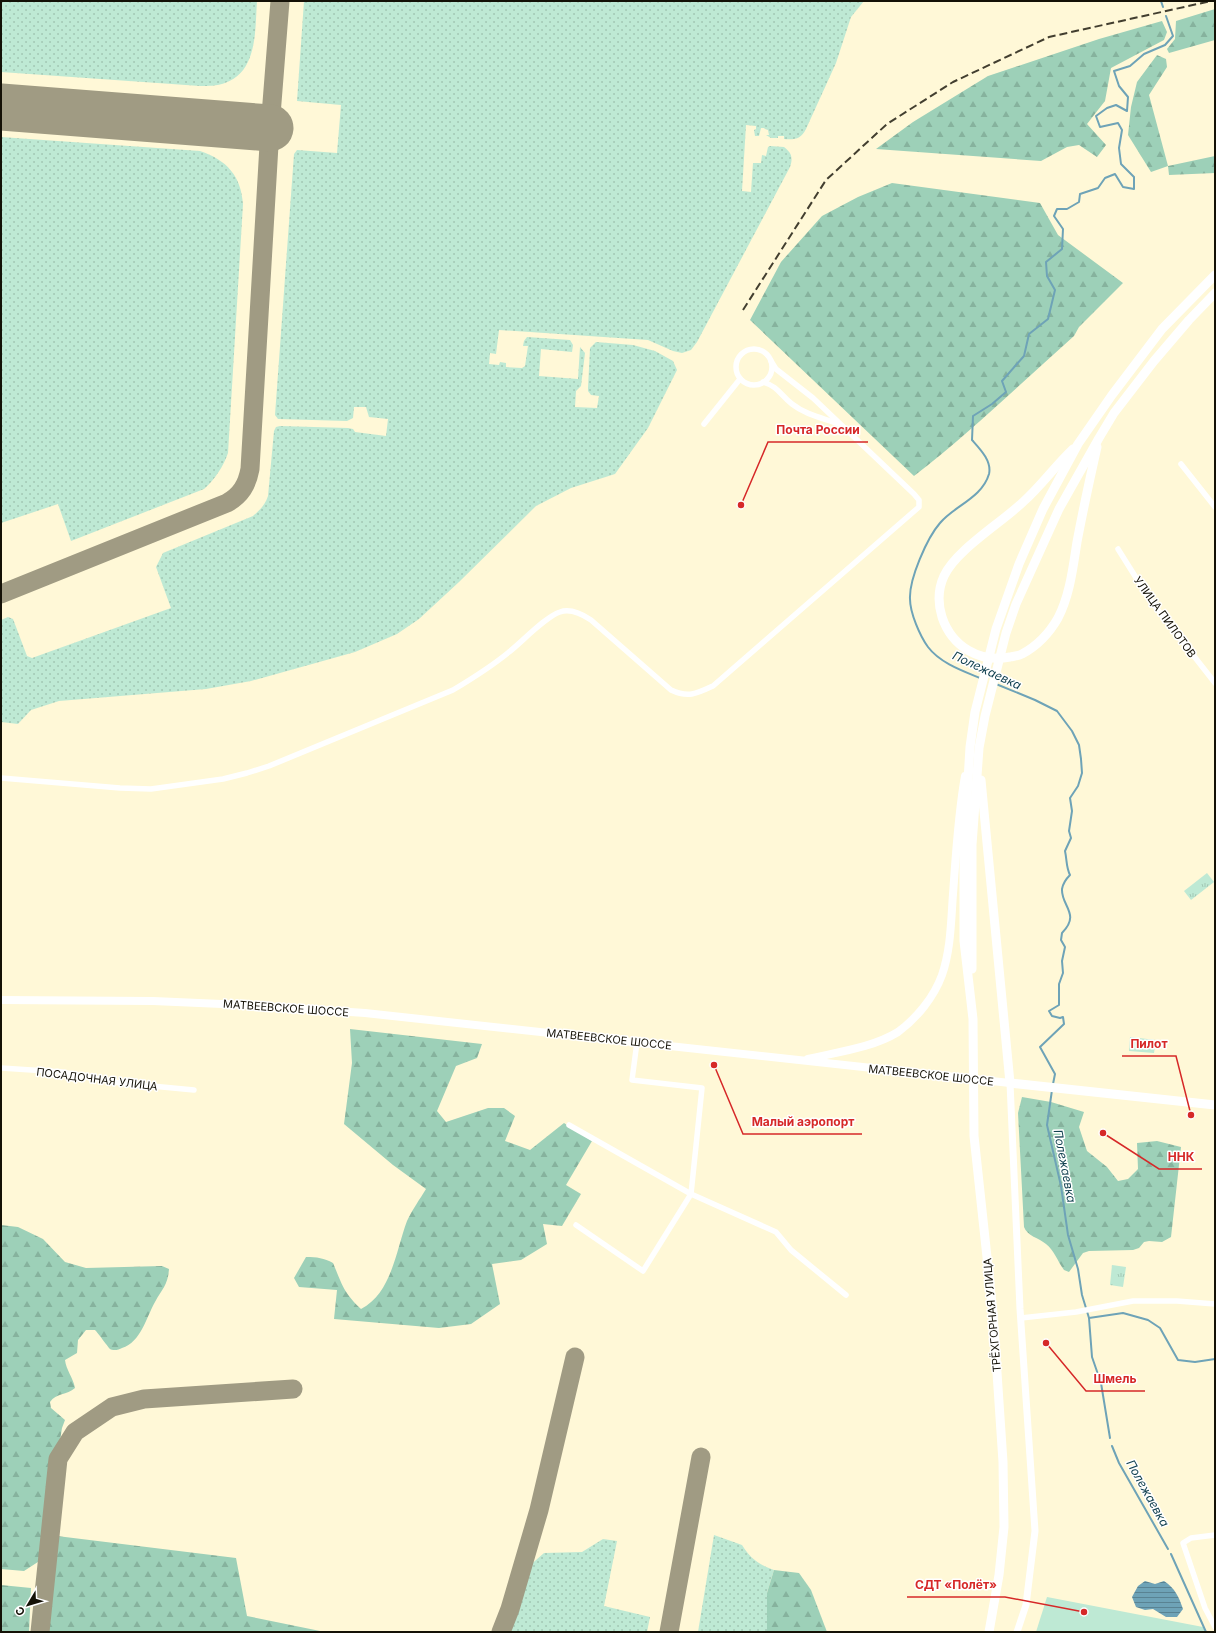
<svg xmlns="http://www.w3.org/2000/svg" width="1216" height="1633" viewBox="0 0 1216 1633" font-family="Inter,sans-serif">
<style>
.grass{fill:url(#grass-dots)}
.forest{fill:url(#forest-firs)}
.park{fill:url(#park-tufts)}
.garden{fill:#bee9d4}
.water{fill:url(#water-rules)}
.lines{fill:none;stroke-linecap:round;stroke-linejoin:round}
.stream{stroke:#6ea3b7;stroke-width:2}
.taxiway{stroke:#a09b83;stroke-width:19}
.runway{stroke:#a09b83;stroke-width:47}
.minor{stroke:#fff;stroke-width:5.5}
.tertiary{stroke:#fff;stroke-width:7}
.secondary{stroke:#fff;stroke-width:8}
.primary{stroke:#fff;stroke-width:9}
.trunk{stroke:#fff;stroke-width:9}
.rail{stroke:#423e2f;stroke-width:2;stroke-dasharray:8 4;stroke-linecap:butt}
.labels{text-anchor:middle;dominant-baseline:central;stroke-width:3;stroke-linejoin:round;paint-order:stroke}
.street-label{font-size:11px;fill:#141106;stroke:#fff}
.water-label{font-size:12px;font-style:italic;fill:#124150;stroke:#fff}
.leader{fill:none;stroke:#d62828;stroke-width:1.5}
.callout-dot{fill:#d62828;stroke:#fff;stroke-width:1.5}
.callout-label{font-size:12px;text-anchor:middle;font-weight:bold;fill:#d62828;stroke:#fff;stroke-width:3;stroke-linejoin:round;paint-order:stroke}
</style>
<defs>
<pattern id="grass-dots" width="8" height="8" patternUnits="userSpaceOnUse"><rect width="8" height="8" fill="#bee9d4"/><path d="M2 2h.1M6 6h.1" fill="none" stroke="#a2c7b4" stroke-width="1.8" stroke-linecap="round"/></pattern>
<pattern id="forest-firs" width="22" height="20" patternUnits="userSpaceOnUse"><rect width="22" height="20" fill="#9dd0b8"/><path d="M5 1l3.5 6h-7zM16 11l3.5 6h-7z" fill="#86b29d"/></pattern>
<pattern id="park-tufts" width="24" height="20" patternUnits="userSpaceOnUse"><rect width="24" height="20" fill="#bee9d4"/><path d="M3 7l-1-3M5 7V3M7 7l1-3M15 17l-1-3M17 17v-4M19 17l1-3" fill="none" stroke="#a2c7b4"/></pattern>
<pattern id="water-rules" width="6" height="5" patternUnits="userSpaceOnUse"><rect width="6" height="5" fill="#6ea3b7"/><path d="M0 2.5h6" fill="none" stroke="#598393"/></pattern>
</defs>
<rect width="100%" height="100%" fill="#fff8d7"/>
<!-- grass -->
<g class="grass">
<path d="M 1,1 L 257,1 C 255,29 258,72 225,83 C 217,86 208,86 200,86 L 1,72 Z"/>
<path d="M 304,1 L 864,1 L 851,17 L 836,63 L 806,129 C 801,139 795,140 784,139 L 784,136 L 778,136 L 778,138 L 771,138 L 766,135 L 769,135 L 768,130 L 765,129 L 764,128 L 761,128 L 759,136 L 755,136 L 754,130 L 756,129 L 756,126 L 746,125 L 742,191 L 751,192 L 753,163 L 761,163 L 762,155 L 766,156 L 768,147 L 770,146 L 784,147 C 792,153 793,158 790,167 L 697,342 L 691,350 L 682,353 L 673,351 L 648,340 L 499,330 L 496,354 L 490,353 L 489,364 L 499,365 L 500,362 L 506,363 L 506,367 L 522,368 L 525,366 L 528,346 L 523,346 L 524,341 L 527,337 L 570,340 L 573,345 L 572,352 L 541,349 L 539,376 L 578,379 L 580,347 L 585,353 L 581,386 L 576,391 L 575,407 L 597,408 L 599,396 L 591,395 L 588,391 L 588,388 L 590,348 L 596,342 L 633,345 L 655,351 L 673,361 L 677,370 L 648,428 L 615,474 L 571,488 L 536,506 L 459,582 L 419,619 L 397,634 L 355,652 L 251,681 L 206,689 L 59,701 L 31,710 L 18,724 L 1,722 L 1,620 L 8,617 L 13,619 L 27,656 L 32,658 L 171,608 L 156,567 L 163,553 L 253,516 C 260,510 265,505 268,496 L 274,431 L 276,427 L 280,426 L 348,428 L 353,429 L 355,432 L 386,436 L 388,419 L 369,417 L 366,407 L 354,407 L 353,418 L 347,421 L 278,419 L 275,415 L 294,154 L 297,150 L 337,153 L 341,105 L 297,101 Z"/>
<path d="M 1,137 L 200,151 C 227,160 241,176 243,204 L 228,453 C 223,467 215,479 204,489 L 71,541 L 58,504 L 1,523 Z"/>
<path d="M 714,1535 L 742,1545 C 750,1558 759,1565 774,1570 L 767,1593 L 767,1632 L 698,1632 Z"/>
<path d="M 603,1539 L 617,1541 L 604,1606 L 650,1617 L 647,1632 L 504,1632 L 528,1567 L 544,1553 L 582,1552 Z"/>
</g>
<!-- forest -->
<g class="forest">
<path d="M 1215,9 L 1215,40 L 1169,53 L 1167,49 L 1175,39 L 1176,21 Z"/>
<path d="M 1162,21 L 1167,32 L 1164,40 L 1111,68 L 1105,101 L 1087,124 L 1106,145 L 1097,157 L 1079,145 L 1067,147 L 1041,161 L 876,149 L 913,122 L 988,76 L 1099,39 Z"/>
<path d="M 1157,55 L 1166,59 L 1167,67 L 1149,95 L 1168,166 L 1215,156 L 1215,173 L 1169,175 L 1168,166 L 1151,172 L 1128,135 L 1131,107 L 1137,82 Z"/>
<path d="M 892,183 L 1040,203 L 1058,235 L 1123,283 L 1079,327 L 1074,336 C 1021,383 970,433 914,476 L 750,320 L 781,262 L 822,216 L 858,197 Z"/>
<path d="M 350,1029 L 482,1044 L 477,1058 L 456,1066 L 437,1111 L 446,1122 L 488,1108 L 504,1108 L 515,1116 L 505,1141 L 530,1150 L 564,1123 L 592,1141 L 566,1185 L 581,1194 L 562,1226 L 543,1224 L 547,1244 L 521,1260 L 492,1264 L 500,1304 L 471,1324 L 439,1328 L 334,1319 L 337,1290 L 299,1287 L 294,1278 L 306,1257 C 317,1257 324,1258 333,1263 C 342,1284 343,1292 361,1309 C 392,1293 396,1250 407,1221 C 412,1210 420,1199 426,1189 L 393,1165 L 344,1124 L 352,1063 Z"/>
<path d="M 1022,1097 L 1051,1102 L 1084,1112 L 1079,1127 L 1087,1151 L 1107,1167 L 1118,1181 L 1128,1179 L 1138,1169 L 1137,1143 L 1157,1141 L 1181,1147 L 1171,1237 L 1162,1242 L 1149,1241 L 1144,1242 L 1139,1248 L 1133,1250 L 1089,1251 L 1083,1253 L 1069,1272 L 1064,1270 C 1058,1262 1054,1250 1046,1244 C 1039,1238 1027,1236 1024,1227 L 1018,1113 Z"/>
<path d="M 1,1225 L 18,1227 L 43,1239 L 65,1262 L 86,1268 L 162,1266 L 169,1269 C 168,1285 162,1289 155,1302 C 146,1318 141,1342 122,1348 C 119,1350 113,1351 110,1349 C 108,1347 98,1333 95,1330 L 86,1330 L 78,1340 L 77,1353 L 65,1360 C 66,1370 73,1377 75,1388 C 67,1395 56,1393 50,1402 L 51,1408 L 65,1420 L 62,1428 L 41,1560 L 24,1571 L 1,1569 Z"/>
<path d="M 57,1536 L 236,1558 L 247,1616 L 325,1632 L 48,1632 Z"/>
<path d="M 774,1570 L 799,1573 L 811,1590 L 827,1632 L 767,1632 L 767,1593 Z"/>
<path d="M 1,1585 L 31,1588 L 29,1632 L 1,1632 Z"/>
</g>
<!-- park -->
<g class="park">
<path d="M 1207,873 L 1214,882 L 1191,900 L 1184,891 Z"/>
<path d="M 1112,1265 L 1126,1267 L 1123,1287 L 1110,1285 Z"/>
</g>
<!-- garden -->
<g class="garden">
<path d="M 1130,1037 L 1156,1040 L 1154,1053 L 1129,1051 Z"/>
<path d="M 1047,1597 L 1203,1627 L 1205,1632 L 1036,1632 Z"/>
</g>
<!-- water -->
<path class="water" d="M 1145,1581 L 1155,1584 L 1164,1581 C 1175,1588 1179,1597 1183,1609 L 1177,1617 L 1166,1617 L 1153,1609 L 1145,1610 L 1136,1607 L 1132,1597 L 1138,1586 Z"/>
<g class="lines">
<!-- stream -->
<g class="stream">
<path d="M 1161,1 L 1163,7"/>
<path d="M 980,678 C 963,671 940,663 928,647 C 920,636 910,613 910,599 C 909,579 927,538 940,523 C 954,506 982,498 989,474 C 992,461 980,449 972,440 L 973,416 L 992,404 L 1006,392 L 1002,381 L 1024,356 L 1029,334 L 1048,319 L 1055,290 L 1047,276 L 1046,262 L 1062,249 L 1063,229 L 1054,216 L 1057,209 L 1067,209 L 1079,202 L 1080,194 L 1098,188 L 1105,178 L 1115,174 L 1123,187 L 1134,189 L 1134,177 L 1121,164 L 1119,148 L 1122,130 L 1118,123 L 1100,127 L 1096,116 L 1107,108 L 1116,105 L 1127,111 L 1128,97 L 1119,86 L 1114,71 L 1130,66 L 1144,54 L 1165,45 L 1173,36 L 1166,16"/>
<path d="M 996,684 L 1035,700 L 1057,711 L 1072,731 L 1079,745 L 1081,759 L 1082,773 L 1078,786 L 1070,798 L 1072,811 L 1069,831 L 1071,838 L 1065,851 C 1067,860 1066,867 1070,875 C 1066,879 1063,883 1062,889 C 1061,906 1081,914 1062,933 L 1061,940 L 1065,947 L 1062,961 L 1063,973 L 1059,984 L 1059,1005 L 1049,1011 L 1052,1016 L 1060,1018 L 1063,1017 L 1064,1024 L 1040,1047 L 1055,1074 L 1053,1084"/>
<path d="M 1052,1090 L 1047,1125 L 1061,1186 L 1068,1235 L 1078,1269 L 1082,1295 L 1089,1318 L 1092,1357 L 1101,1383 L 1110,1438"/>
<path d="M 1089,1318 L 1123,1313 L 1148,1320 L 1160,1328 L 1178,1360 L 1195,1362 L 1215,1359"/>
<path d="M 1112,1446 L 1119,1463 L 1168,1549"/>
<path d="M 1171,1554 L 1206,1632"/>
</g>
<!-- taxiway -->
<g class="taxiway">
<path d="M 1,594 L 227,503 C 241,495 247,485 250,469 L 270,128 L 280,1"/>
<path d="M 40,1632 L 58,1459 L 75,1432 L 112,1407 L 144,1399 L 293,1389"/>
<path d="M 501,1632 L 510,1609 L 539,1510 L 575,1357"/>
<path d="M 669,1632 L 701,1457"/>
</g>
<!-- runway -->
<path class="runway" d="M 1,107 L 270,128"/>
<!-- minor -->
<g class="minor">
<circle cx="754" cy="367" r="18"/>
<path d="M 763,382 C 779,387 780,395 792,404 C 806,415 823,418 839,424"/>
<path d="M 704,424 L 740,379"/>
<path d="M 1181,464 L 1215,507"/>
<path d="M 1118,549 L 1150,600 L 1215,683"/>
<path d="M 1,778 L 120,788 L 151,789 L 223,779 L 247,773 L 269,766 L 453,690 C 473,678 492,666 509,652 C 522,642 545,617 560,612 C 571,608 582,614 591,620 L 671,690 C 688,698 696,694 713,686 L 919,507 L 919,500 L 914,494 L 813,398 L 776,369 L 771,361"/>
<path d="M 637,1042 L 632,1080 L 702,1088 L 691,1194 L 776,1232 L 791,1250 L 846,1295"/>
<path d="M 1,1068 L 62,1072 L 120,1083 L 194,1090"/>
<path d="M 569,1125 L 691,1194 L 643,1271 L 576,1225"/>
<path d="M 1021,1318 L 1076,1312 L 1133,1301 L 1177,1301 L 1215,1304"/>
<path d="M 1215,1535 L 1191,1538 L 1183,1543 L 1205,1608 L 1215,1627"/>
</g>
<!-- tertiary -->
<path class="tertiary" d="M 1010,1083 L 1020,1309 L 1035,1531 L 1026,1605 L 1017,1632"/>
<!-- secondary -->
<g class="secondary">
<path d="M 1,1000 L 153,1001 L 245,1005 L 365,1013 L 1010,1083"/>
<path d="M 808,1059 C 837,1052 872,1048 898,1032 C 917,1018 934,997 942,975 C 951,949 951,920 953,894 C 956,854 958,815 965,776"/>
</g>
<!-- primary -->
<path class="primary" d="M 1010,1083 L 1215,1105"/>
<!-- trunk -->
<g class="trunk">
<path d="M 1073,449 C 1055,466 1041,486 1023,502 C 1001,523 956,550 944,576 C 938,589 938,604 942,617 C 952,647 980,663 1010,657 C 1014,656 1019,656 1022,654 C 1037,646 1050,632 1058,618 C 1070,595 1073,567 1077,542 C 1083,510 1090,478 1097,447"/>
<path d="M 981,780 L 1010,1083"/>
<path d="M 972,969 L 972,845 L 979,748 L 985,716 L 1006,633 L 1016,604 L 1059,509 L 1099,438 L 1114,413 L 1154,361 L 1189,320 L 1215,293"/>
<path d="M 989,1632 L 999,1575 L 1004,1527 L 1003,1462 L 993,1313 L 974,1136 L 973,1019 L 964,941 L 964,848 L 970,747 L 975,712 L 996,629 L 1019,564 L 1043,509 L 1078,444 L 1112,395 L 1162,329 L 1215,275"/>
</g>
<!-- rail -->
<path class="rail" d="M 743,310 L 826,180 L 887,124 L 953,82 L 1049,37 L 1211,1"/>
</g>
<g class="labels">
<!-- street labels -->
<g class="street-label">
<text transform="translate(1165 617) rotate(54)">УЛИЦА ПИЛОТОВ</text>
<text transform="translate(286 1008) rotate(4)">МАТВЕЕВСКОЕ ШОССЕ</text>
<text transform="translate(609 1039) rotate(6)">МАТВЕЕВСКОЕ ШОССЕ</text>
<text transform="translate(931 1075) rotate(6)">МАТВЕЕВСКОЕ ШОССЕ</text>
<text transform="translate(97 1079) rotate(7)">ПОСАДОЧНАЯ УЛИЦА</text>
<text transform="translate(992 1315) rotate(-95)">ТРЁХГОРНАЯ УЛИЦА</text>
</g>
<!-- water labels -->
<g class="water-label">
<text transform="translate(987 670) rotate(25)">Полежаевка</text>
<text transform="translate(1065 1166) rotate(79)">Полежаевка</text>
<text transform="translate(1148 1493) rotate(61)">Полежаевка</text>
</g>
</g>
<!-- callouts -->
<path class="leader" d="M741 505L768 442H868M1191 1115L1176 1056H1122M714 1065L743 1134H862M1103 1133L1159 1169H1202M1046 1343L1086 1391H1145M1084 1612L1005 1597H907"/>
<g class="callout-dot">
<circle cx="741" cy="505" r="4"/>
<circle cx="1191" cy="1115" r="4"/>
<circle cx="714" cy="1065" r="4"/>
<circle cx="1103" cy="1133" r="4"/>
<circle cx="1046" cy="1343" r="4"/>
<circle cx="1084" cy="1612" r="4"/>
</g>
<g class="callout-label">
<text x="818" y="434">Почта России</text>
<text x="1149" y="1048">Пилот</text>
<text x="803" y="1126">Малый аэропорт</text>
<text x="1181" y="1161">ННК</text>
<text x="1115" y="1383">Шмель</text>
<text x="956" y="1589">СДТ «Полёт»</text>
</g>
<!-- border -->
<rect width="1216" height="1633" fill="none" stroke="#141106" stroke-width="4"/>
<!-- north arrow -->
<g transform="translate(28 1605) rotate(232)" stroke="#ffffff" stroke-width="3" paint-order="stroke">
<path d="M0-3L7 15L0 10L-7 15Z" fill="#141106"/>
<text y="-6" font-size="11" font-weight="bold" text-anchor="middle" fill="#141106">С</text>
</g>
</svg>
